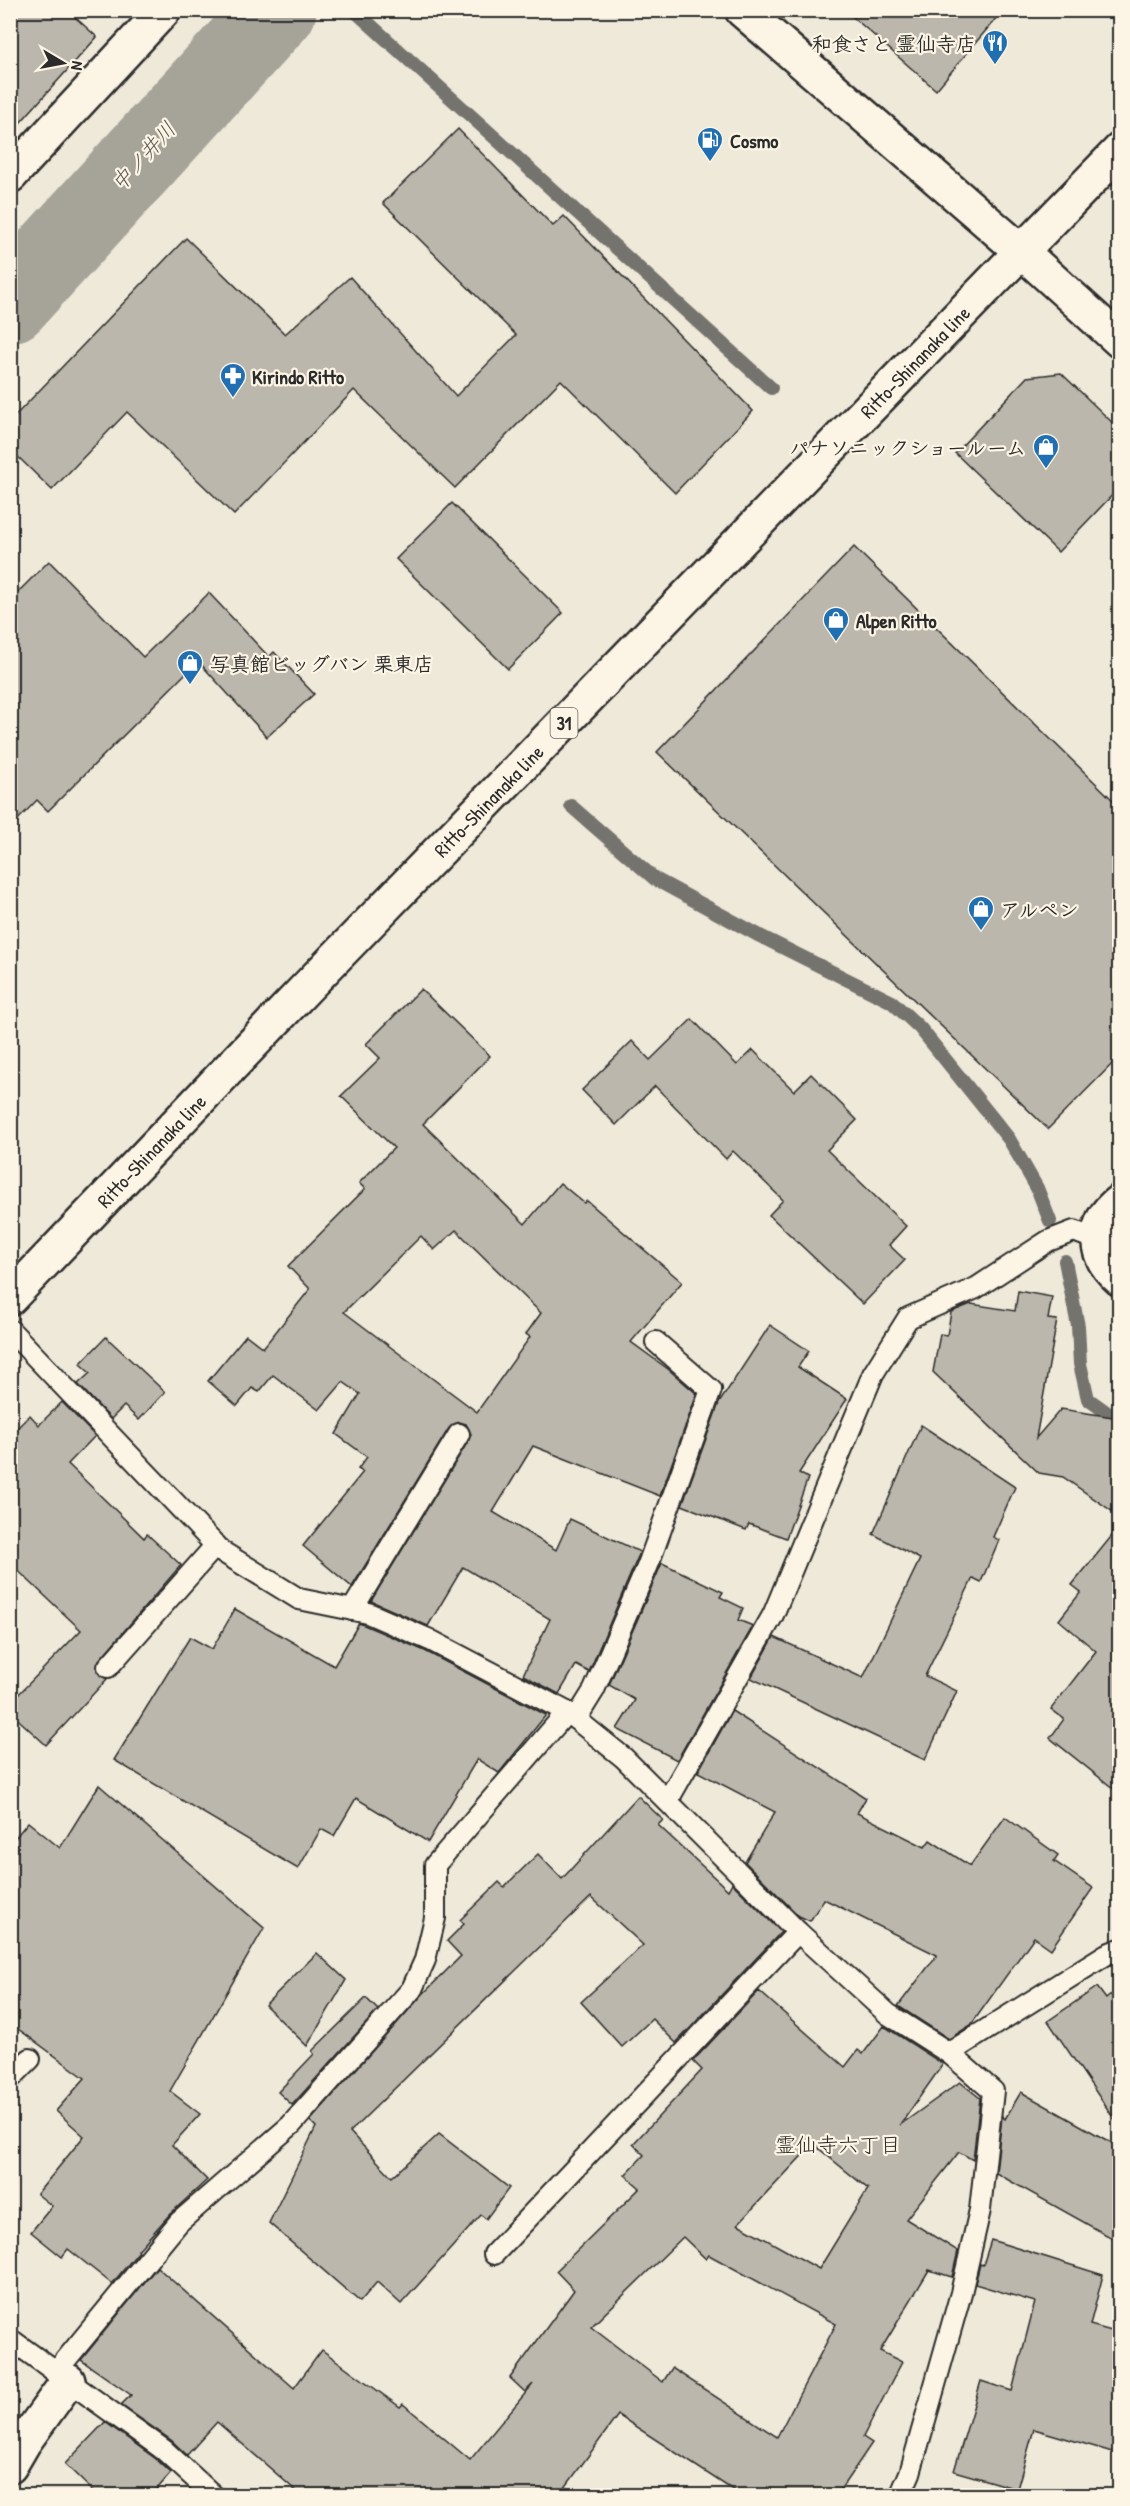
<svg xmlns="http://www.w3.org/2000/svg" width="1130" height="2506" viewBox="0 0 1130 2506" font-family="'Patrick Hand','Klee One',sans-serif">
<style>
.lines{fill:none;stroke-linecap:round;stroke-linejoin:round}
.stream{stroke:#75736d;stroke-width:14}
.river{stroke:#a6a399;stroke-width:81}
.building{fill:#bcb7ac;stroke:#2b2b2b;stroke-width:1.5;fill-rule:evenodd}
.lane-casing{stroke:#2b2b2b;stroke-width:24}
.street-casing{stroke:#2b2b2b;stroke-width:38}
.secondary-casing{stroke:#2b2b2b;stroke-width:38}
.primary-casing{stroke:#2b2b2b;stroke-width:38}
.lane{stroke:#fcf5e5;stroke-width:20}
.street{stroke:#fcf5e5;stroke-width:33}
.secondary{stroke:#fcf5e5;stroke-width:33}
.primary{stroke:#fcf5e5;stroke-width:33}
.labels{text-anchor:middle;dominant-baseline:central;stroke-width:4.5;stroke-linejoin:round;paint-order:stroke}
.shield{fill:#fcf5e5;stroke:#6a6863;stroke-width:1.5}
.shield-label{font-size:18px;font-weight:bold;fill:#2b2b2b}
.poi-label{font-size:20px;font-weight:bold;fill:#2b2b2b;stroke:#fcf5e5;text-anchor:start}
.street-label{font-size:20px;fill:#2b2b2b;stroke:#fcf5e5}
.water-label{font-size:21px;font-style:italic;fill:#565552;stroke:#fcf5e5}
.neighbourhood-label{font-size:21px;fill:#2b2b2b;stroke:#fcf5e5}
</style>
<rect width="100%" height="100%" fill="#efe9da"/>
<filter id="ink" filterUnits="userSpaceOnUse"><feTurbulence type="fractalNoise" baseFrequency=".0167" numOctaves="2"/><feDisplacementMap in="SourceGraphic" scale="12" xChannelSelector="R" yChannelSelector="G"/><feConvolveMatrix kernelMatrix="1 2 1 2 8 2 1 2 1" color-interpolation-filters="sRGB"/></filter>
<g filter="url(#ink)">
<g class="lines">
<!-- stream -->
<g class="stream">
<path d="M 354,10 L 771,388"/>
<path d="M 571,806 L 655,879 L 760,936 L 892,1002 L 920,1028 L 1009,1139 L 1037,1188 L 1050,1221"/>
<path d="M 1065,1261 L 1078,1326 L 1080,1364 L 1088,1399 L 1120,1422"/>
</g>
<!-- river -->
<path class="river" d="M 10,302 L 276,10"/>
</g>
<!-- building -->
<g class="building">
<path d="M 10,10 L 67,10 L 97,37 L 10,134 Z"/>
<path d="M 845,10 L 1003,10 L 936,90 Z"/>
<path d="M 458,129 L 553,226 L 564,216 L 753,411 L 675,493 L 561,380 L 455,488 L 354,390 L 234,515 L 127,412 L 52,490 L 10,449 L 10,421 L 186,238 L 285,334 L 350,277 L 456,396 L 516,335 L 383,203 Z"/>
<path d="M 1061,373 L 1119,429 L 1119,488 L 1058,552 L 955,453 L 1027,377 Z"/>
<path d="M 452,503 L 563,613 L 508,669 L 396,559 Z"/>
<path d="M 854,547 L 1119,806 L 1119,1057 L 1048,1129 L 657,752 Z"/>
<path d="M 49,561 L 143,657 L 209,593 L 269,657 L 274,652 L 314,694 L 267,737 L 198,661 L 48,811 L 37,800 L 10,828 L 10,600 Z"/>
<path d="M 421,989 L 490,1056 L 423,1124 L 525,1224 L 560,1183 L 584,1203 L 587,1201 L 682,1282 L 631,1342 L 668,1369 L 697,1394 L 660,1496 L 533,1446 L 493,1512 L 556,1550 L 570,1519 L 640,1552 L 589,1672 L 576,1665 L 559,1694 L 523,1675 L 550,1619 L 463,1567 L 428,1626 L 371,1601 L 469,1440 L 471,1434 L 466,1424 L 459,1422 L 449,1428 L 352,1587 L 303,1546 L 363,1472 L 358,1469 L 367,1457 L 336,1434 L 360,1394 L 343,1382 L 319,1410 L 273,1375 L 259,1392 L 252,1388 L 237,1406 L 208,1381 L 246,1335 L 263,1348 L 310,1289 L 288,1266 L 365,1189 L 359,1183 L 394,1148 L 341,1096 L 380,1058 L 366,1044 ZM 456,1230 L 541,1313 L 526,1334 L 530,1337 L 477,1412 L 344,1312 L 421,1236 L 434,1250 Z"/>
<path d="M 692,1019 L 737,1065 L 753,1050 L 794,1091 L 811,1074 L 857,1120 L 827,1150 L 906,1226 L 889,1245 L 905,1260 L 863,1304 L 769,1215 L 783,1200 L 733,1151 L 726,1159 L 655,1086 L 616,1125 L 582,1090 L 632,1041 L 650,1060 Z"/>
<path d="M 1018,1291 L 1052,1297 L 1048,1319 L 1057,1320 L 1036,1438 L 1061,1409 L 1119,1418 L 1119,1516 L 1063,1477 L 1039,1473 L 933,1372 L 940,1334 L 947,1335 L 951,1312 L 971,1304 L 1015,1311 Z"/>
<path d="M 770,1325 L 809,1351 L 798,1367 L 847,1399 L 799,1473 L 808,1478 L 786,1538 L 749,1524 L 746,1530 L 682,1505 L 719,1403 Z"/>
<path d="M 106,1337 L 165,1392 L 139,1420 L 124,1406 L 111,1419 L 78,1384 L 90,1373 L 80,1364 Z"/>
<path d="M 62,1402 L 95,1436 L 68,1464 L 144,1538 L 147,1534 L 181,1565 L 99,1660 L 97,1671 L 101,1676 L 107,1679 L 46,1745 L 10,1712 L 10,1703 L 81,1630 L 10,1563 L 10,1435 L 30,1415 L 39,1425 Z"/>
<path d="M 921,1425 L 1015,1487 L 993,1537 L 999,1540 L 981,1582 L 973,1578 L 925,1676 L 957,1691 L 925,1760 L 751,1678 L 774,1637 L 863,1678 L 920,1559 L 873,1534 Z"/>
<path d="M 1119,1527 L 1119,1793 L 1050,1738 L 1064,1719 L 1051,1709 L 1096,1651 L 1059,1620 L 1081,1592 L 1072,1585 Z"/>
<path d="M 662,1563 L 723,1592 L 720,1597 L 743,1608 L 738,1620 L 753,1626 L 677,1760 L 617,1729 L 635,1700 L 609,1685 Z"/>
<path d="M 235,1609 L 334,1666 L 359,1623 L 364,1625 L 425,1651 L 546,1715 L 499,1773 L 477,1759 L 428,1842 L 356,1798 L 334,1836 L 321,1829 L 298,1869 L 114,1760 L 190,1637 L 212,1649 Z"/>
<path d="M 732,1711 L 866,1798 L 857,1813 L 925,1847 L 930,1840 L 970,1866 L 1005,1817 L 1058,1855 L 1054,1861 L 1093,1888 L 1051,1949 L 1034,1937 L 971,2025 L 949,2039 L 898,2006 L 937,1955 L 824,1899 L 810,1921 L 799,1916 L 745,1862 L 775,1812 L 698,1772 Z"/>
<path d="M 99,1785 L 264,1928 L 170,2091 L 200,2114 L 172,2145 L 207,2180 L 170,2214 L 138,2250 L 139,2251 L 112,2284 L 68,2249 L 62,2257 L 31,2232 L 52,2206 L 37,2194 L 84,2136 L 56,2111 L 85,2078 L 10,2023 L 10,1844 L 28,1822 L 60,1848 Z"/>
<path d="M 638,1796 L 663,1820 L 658,1825 L 728,1890 L 732,1883 L 781,1932 L 676,2043 L 652,2019 L 622,2047 L 581,2002 L 643,1945 L 591,1897 L 350,2132 L 392,2177 L 439,2134 L 509,2188 L 486,2219 L 481,2215 L 401,2304 L 377,2282 L 360,2302 L 269,2223 L 316,2127 L 310,2121 L 423,1994 L 461,1956 L 447,1941 L 464,1924 L 460,1920 L 499,1882 L 504,1887 L 538,1854 L 562,1879 Z"/>
<path d="M 317,1953 L 346,1980 L 307,2046 L 265,2005 Z"/>
<path d="M 1097,1987 L 1106,1999 L 1119,1988 L 1119,2126 L 1048,2021 Z"/>
<path d="M 759,1991 L 845,2067 L 858,2050 L 863,2054 L 884,2026 L 943,2064 L 900,2125 L 960,2082 L 980,2098 L 973,2160 L 959,2152 L 906,2219 L 958,2251 L 952,2277 L 929,2270 L 880,2351 L 902,2362 L 863,2437 L 872,2443 L 836,2496 L 742,2496 L 618,2415 L 559,2496 L 302,2496 L 217,2422 L 187,2455 L 171,2440 L 121,2405 L 131,2395 L 81,2360 L 157,2267 L 294,2388 L 322,2350 L 400,2407 L 403,2404 L 470,2460 L 533,2384 L 525,2392 L 510,2378 L 574,2290 L 556,2271 L 640,2188 L 625,2175 L 644,2155 L 633,2144 L 702,2070 L 693,2061 ZM 813,2144 L 868,2189 L 819,2269 L 738,2224 ZM 683,2237 L 706,2259 L 709,2255 L 836,2324 L 777,2437 L 672,2368 L 663,2382 L 591,2327 Z"/>
<path d="M 366,1998 L 378,2010 L 292,2105 L 278,2092 L 314,2054 L 312,2051 Z"/>
<path d="M 1021,2092 L 1119,2147 L 1119,2242 L 996,2173 L 1002,2116 L 1005,2119 Z"/>
<path d="M 991,2240 L 1103,2275 L 1090,2325 L 1119,2333 L 1119,2454 L 1034,2429 L 1017,2489 L 954,2471 L 981,2381 L 1012,2391 L 1035,2302 L 975,2284 L 980,2264 L 983,2265 Z"/>
<path d="M 105,2422 L 156,2459 L 171,2473 L 151,2496 L 98,2496 L 65,2464 Z"/>
</g>
<g class="lines">
<defs>
<g id="lane">
<path d="M 10,1330 L 221,1551 L 299,1599 L 368,1613 L 430,1640 L 567,1712 L 624,1758 L 798,1932 L 888,2014 L 949,2053 L 993,2091 L 980,2210 L 961,2293 L 910,2473 L 900,2496"/>
<path d="M 352,1610 L 459,1434"/>
<path d="M 108,1667 L 216,1545"/>
<path d="M 576,1719 L 594,1690 L 648,1565 L 711,1390 L 656,1342"/>
<path d="M 668,1800 L 773,1615 L 873,1374 L 908,1318 L 976,1288 L 1048,1241 L 1074,1231 L 1097,1240"/>
<path d="M 949,2053 L 1107,1954 L 1120,1949"/>
<path d="M 10,2079 L 30,2059"/>
<path d="M 494,2254 L 798,1932"/>
<path d="M 10,2339 L 164,2450 L 214,2496"/>
<path d="M 55,2373 L 179,2222 L 291,2125 L 412,1989 L 425,1960 L 435,1918 L 435,1865 L 567,1712"/>
</g>
<g id="street">
<path d="M 10,176 L 164,10"/>
<path d="M 1120,1201 C 1091,1223 1092,1255 1120,1279"/>
<path d="M 10,2466 L 24,2442 L 68,2381"/>
</g>
<path id="secondary" d="M 742,10 L 1022,252 L 1120,341"/>
<g id="primary">
<path id="s1" d="M 10,1298 L 307,987 L 1120,150"/>
</g>
</defs>
<!-- lane casing -->
<use href="#lane" class="lane-casing"/>
<!-- street casing -->
<use href="#street" class="street-casing"/>
<!-- secondary casing -->
<use href="#secondary" class="secondary-casing"/>
<!-- primary casing -->
<use href="#primary" class="primary-casing"/>
<!-- lane -->
<use href="#lane" class="lane"/>
<!-- street -->
<use href="#street" class="street"/>
<!-- secondary -->
<use href="#secondary" class="secondary"/>
<!-- primary -->
<use href="#primary" class="primary"/>
</g>
</g>
<!-- icons -->
<defs>
<symbol id="restaurant-pin" viewBox="-11 -11 22 30"><path d="M0 17L-7.5 6A9.5 9.5 0 1 1 7.5 6Z" fill="#1f6fb2" stroke="#fcf5e5"/><path d="M-5-6h1v4h1v-4h1v4h1v-4h1v5L-1.5 .5V6h-2V.5L-5-1ZM5-6V6H3V1.5H1.5Q1.5-4 5-6Z" fill="#fff"/></symbol>
<symbol id="fuel-pin" viewBox="-11 -11 22 30"><path d="M0 17L-7.5 6A9.5 9.5 0 1 1 7.5 6Z" fill="#1f6fb2" stroke="#fcf5e5"/><path d="M-5.5-6h7V0h2V4h1.3V-2.5L3-4.5l.8-.8L6-3V5H2.5V1h-1V6h-7ZM-4.2-4.7v3.2H.2V-4.7Z" fill="#fff"/></symbol>
<symbol id="pharmacy-pin" viewBox="-11 -11 22 30"><path d="M0 17L-7.5 6A9.5 9.5 0 1 1 7.5 6Z" fill="#1f6fb2" stroke="#fcf5e5"/><path d="M-2-6h4v4h4v4h-4v4h-4v-4h-4v-4h4Z" fill="#fff"/></symbol>
<symbol id="shop-pin" viewBox="-11 -11 22 30"><path d="M0 17L-7.5 6A9.5 9.5 0 1 1 7.5 6Z" fill="#1f6fb2" stroke="#fcf5e5"/><path d="M-5-2.5h2.3a2.7 3.5 0 0 1 5.4 0H5L5.5 6h-11ZM-1.5-2.5h3a1.5 2.3 0 0 0-3 0Z" fill="#fff"/></symbol>
</defs>
<g fill-rule="evenodd">
<use href="#restaurant-pin" x="980" y="28" width="30" height="40"/>
<use href="#fuel-pin" x="695" y="125" width="30" height="40"/>
<use href="#pharmacy-pin" x="218" y="361" width="30" height="40"/>
<use href="#shop-pin" x="1031" y="432" width="30" height="40"/>
<use href="#shop-pin" x="821" y="605" width="30" height="40"/>
<use href="#shop-pin" x="175" y="648" width="30" height="40"/>
<use href="#shop-pin" x="966" y="894" width="30" height="40"/>
</g>
<g class="labels">
<!-- shield labels -->
<rect class="shield" x="550.5" y="708" width="27" height="30" rx="4.5"/>
<g class="shield-label">
<text x="564" y="723">31</text>
</g>
<!-- poi labels -->
<g class="poi-label">
<text x="976" y="43" text-anchor="end">和食さと 霊仙寺店</text>
<text x="730" y="140">Cosmo</text>
<text x="252" y="376">Kirindo Ritto</text>
<text x="1026" y="447" text-anchor="end">パナソニックショールーム</text>
<text x="856" y="620">Alpen Ritto</text>
<text x="210" y="663">写真館ビッグバン 栗東店</text>
<text x="1000" y="909">アルペン</text>
</g>
<!-- street labels -->
<g class="street-label">
<text stroke="none"><textPath href="#s1" startOffset="1302">Ritto-Shinanaka line</textPath></text>
<text stroke="none"><textPath href="#s1" startOffset="690">Ritto-Shinanaka line</textPath></text>
<text stroke="none"><textPath href="#s1" startOffset="204">Ritto-Shinanaka line</textPath></text>
</g>
<!-- water labels -->
<g class="water-label">
<text transform="translate(143 156) rotate(-48)">中ノ井川</text>
</g>
<!-- neighbourhood labels -->
<g class="neighbourhood-label">
<text x="838" y="2144">霊仙寺六丁目</text>
</g>
</g>
<!-- margin -->
<rect width="1130" height="2506" fill="none" stroke="#fcf5e5" stroke-width="36"/>
<rect x="18" y="18" width="1094" height="2470" fill="none" stroke="#2b2b2b" stroke-width="2" filter="url(#ink)"/>
<!-- north arrow -->
<g transform="translate(63 63) rotate(100)" stroke="#fcf5e5" stroke-width="4.5" paint-order="stroke">
<path d="M0-4.5L10 22L0 15L-10 22Z" fill="#2b2b2b"/>
<text y="-9" font-size="16" font-weight="bold" text-anchor="middle" fill="#2b2b2b">N</text>
</g>
</svg>
